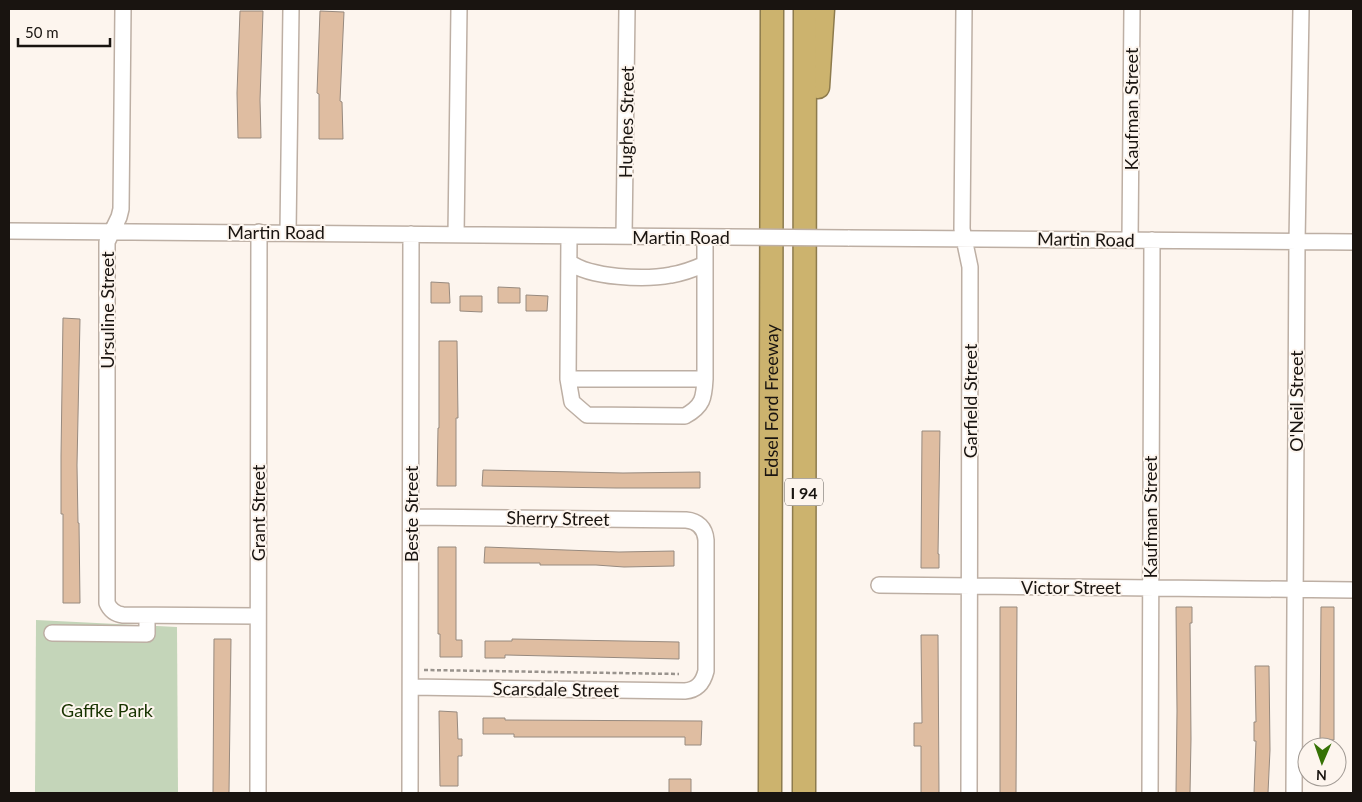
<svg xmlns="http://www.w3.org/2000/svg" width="1362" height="802" font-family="Lato,sans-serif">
<rect width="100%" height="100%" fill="#fdf5ee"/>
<path fill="#c4d5b9" d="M36,620L177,627L178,793H35Z"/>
<path fill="#dfbda1" stroke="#978a7f" d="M240,11H263L260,100L261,138H238L237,93Z
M320,11L344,12L340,101L342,102L343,139H319V94L317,93Z
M431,282L449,283L450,303H431Z
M498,287L520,288V303H498Z
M526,295L548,296L547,311H526Z
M460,296H482V312L460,311Z
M63,318L80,319L77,465L78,523H79L80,603H63V514H61V456Z
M439,341H457L458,418H456V486H437L438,428H439Z
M922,431H940L938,554H939V568H921Z
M483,470L623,473L700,472V488H616L482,486Z
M438,547H456V640H462V657H440V634H438Z
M485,547L619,552L674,551V566L624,567L596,565H540V563H484Z
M1000,607H1017L1016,793H1000Z
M1176,607H1192V623H1190L1191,739L1190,793H1176L1177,711Z
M1321,607H1334V740H1320Z
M921,635H938L939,793H921V746H914V723H922Z
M214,639H231L229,793H213Z
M512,639L679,642V659L505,655V658H485V641H512Z
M1255,666H1269L1270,750L1268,793H1254L1256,741H1254V722H1256Z
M439,711L457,712L458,739H462V756H458V786H440Z
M483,718H505V720L702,721L701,745H685V737H514V734H483Z
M669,779H691V793H669Z"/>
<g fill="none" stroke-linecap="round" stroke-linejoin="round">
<defs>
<path id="minor" d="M123,9L121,209L119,217L107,242V603C110,610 115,614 123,615L258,616
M964,9L962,229L970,267L969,793
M9,231L727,237
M288,232L291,9
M456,235L459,9
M569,236L568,379H705V237
M624,236L627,9
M848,238L1353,242
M1130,240L1132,9
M569,262C590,278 645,280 671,275C683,273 694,269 705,264
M568,379L572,402L587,415L685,416C703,406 704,398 705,379
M879,585L1353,590
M52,633L147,634V616
M411,687L685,691C697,690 703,683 706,671V540C705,528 698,521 686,520L411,517
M258,793L259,232
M410,793L411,234
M1150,793L1152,240
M1294,793L1297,242L1301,9"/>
<g id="highway">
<path d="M818,87L823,9"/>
<path id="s1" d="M770,793L772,9"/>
<path d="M804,793L805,9"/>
</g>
</defs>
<use href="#minor" stroke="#bdafa4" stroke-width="18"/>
<use href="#highway" stroke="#8d7b4d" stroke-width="25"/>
<path stroke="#99938d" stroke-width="2.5" stroke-dasharray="4 2.5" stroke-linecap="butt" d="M424,670L679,674"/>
<use href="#minor" stroke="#fff" stroke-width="15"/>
<use href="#highway" stroke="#ccb36e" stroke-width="22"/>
<defs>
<path id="minor-bridge" d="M727,237L848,238"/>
</defs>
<use href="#minor-bridge" stroke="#bdafa4" stroke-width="18" stroke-linecap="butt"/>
<use href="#minor-bridge" stroke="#fff" stroke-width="15"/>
</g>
<g text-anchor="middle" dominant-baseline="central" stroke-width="4" stroke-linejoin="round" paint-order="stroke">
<rect fill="#fdf5ee" stroke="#5d5853" stroke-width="1" x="785" y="478.5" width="38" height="27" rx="4"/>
<g font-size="16" font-weight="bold" fill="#191410">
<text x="804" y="492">I 94</text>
</g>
<g font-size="18" fill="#191410" stroke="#fdf5ee">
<text transform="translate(1131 109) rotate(-90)">Kaufman Street</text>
<text transform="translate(626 122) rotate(-89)">Hughes Street</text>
<text x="276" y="232">Martin Road</text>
<text x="681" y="237">Martin Road</text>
<text transform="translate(1086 239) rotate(1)">Martin Road</text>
<text transform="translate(107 310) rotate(-90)">Ursuline Street</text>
<text stroke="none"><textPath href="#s1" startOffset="392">Edsel Ford Freeway</textPath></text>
<text transform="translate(970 401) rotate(-90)">Garfield Street</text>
<text transform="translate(1296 401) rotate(-90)">O'Neil Street</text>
<text transform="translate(258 513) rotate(-90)">Grant Street</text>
<text transform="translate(411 514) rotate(-90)">Beste Street</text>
<text transform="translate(1150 517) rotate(-90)">Kaufman Street</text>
<text transform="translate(558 518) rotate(1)">Sherry Street</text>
<text x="1071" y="587">Victor Street</text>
<text transform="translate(556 689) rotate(1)">Scarsdale Street</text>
</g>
<g font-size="18" fill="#183300" stroke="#fdf5ee">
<text x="107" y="710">Gaffke Park</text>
</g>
</g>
<rect width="1362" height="802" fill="none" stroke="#191410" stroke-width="20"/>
<g transform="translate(1322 762) rotate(182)"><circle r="24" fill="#fdf5ee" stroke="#a29b95"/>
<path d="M0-4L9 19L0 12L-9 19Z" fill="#367205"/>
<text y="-8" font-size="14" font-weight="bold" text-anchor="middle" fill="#191410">N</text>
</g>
<path d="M18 38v8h92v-8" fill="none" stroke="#191410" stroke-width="2.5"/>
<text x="25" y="38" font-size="15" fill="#191410" stroke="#fdf5ee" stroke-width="4" paint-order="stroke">50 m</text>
</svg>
